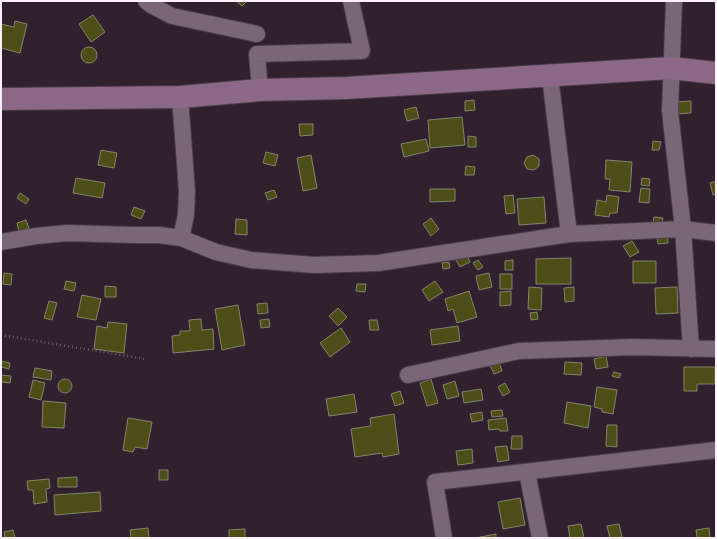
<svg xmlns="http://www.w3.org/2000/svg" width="717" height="539" font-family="'Titillium Web',sans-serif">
<rect width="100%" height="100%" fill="#31202e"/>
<path fill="#4d4d18" stroke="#83846c" d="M236,1H247L242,6Z
M93,15L105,32L91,42L79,24Z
M15,21L27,24L20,53L1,48V24L14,27Z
M81 55a8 8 0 1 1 16 0a8 8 0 1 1-16 0Z
M474,100L475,110L465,111V101Z
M691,101V113L675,114V102Z
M416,107L419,118L407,121L404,110Z
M462,117L465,145L430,148L428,120Z
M299,124H313V135L300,136Z
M468,136L476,137V147H468Z
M426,139L429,151L404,157L401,144Z
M653,141L661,142L659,150H652Z
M101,150L117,153L114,168L98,165Z
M266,152L278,155L275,166L263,163Z
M311,155L317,188L303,191L297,158Z
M533,155L539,159V166L534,170L527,169L524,163L527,157Z
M606,160L632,162L630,192L609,190L610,179H605Z
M466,166L475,167L474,175H465Z
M76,178L105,183L102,198L73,193Z
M642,178L650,179L649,186L641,185Z
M716,181V194L713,195L710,183Z
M641,188L650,189L649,203L639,202Z
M430,189H455V201L430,202Z
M274,190L277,197L268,200L265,193Z
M20,193L29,199L26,204L17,198Z
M513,195L515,213L506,214L504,196Z
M607,195L619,197L617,213H610L609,217L595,215L597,200L606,202Z
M544,197L546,223L519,225L517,199Z
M134,207L145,211L141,219L131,215Z
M654,217L663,218L662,224L653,223Z
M431,218L439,229L431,236L423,224Z
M236,219L247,220V235L235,234Z
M26,220L29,228L19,232L17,223Z
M667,234L668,243L658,244L657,235Z
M632,241L639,252L630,257L623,246Z
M467,255L470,262L460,267L456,260Z
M571,258V284H536V259Z
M478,260L483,267L478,270L473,263Z
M513,260V270H505V261Z
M633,261H656V283H633Z
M449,262L450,268L443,269L442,263Z
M4,273L12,274L11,285L3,284Z
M489,273L492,287L479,290L476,276Z
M500,274H512V289H500Z
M66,281L76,283L74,291L64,289Z
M435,281L443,292L429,301L422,290Z
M357,284H366L365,292L356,291Z
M105,286L116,287V297H105Z
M529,287L542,288L541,310L528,309Z
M574,287V301L565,302L564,288Z
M677,287L678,313L656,314L655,288Z
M469,291L477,317L457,323L453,309L448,311L445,299Z
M511,291V305L500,306V292Z
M82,295L101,299L96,320L77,317Z
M49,301L57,303L52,320L44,318Z
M267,303L268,313L258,314L257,304Z
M238,305L245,345L222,350L215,309Z
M338,308L347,317L338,326L329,316Z
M537,312L538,319L531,320L530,313Z
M201,319L202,330L213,329L214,349L173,353L172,336L180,335V331H190L189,320Z
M269,319L270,327L261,328L260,320Z
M369,320H377L379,330H370Z
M108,322L127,324L124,353L94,349L97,326L107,328Z
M458,326L460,341L432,345L430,330Z
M341,328L350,342L330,357L320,343Z
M606,356L608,367L596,369L594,359Z
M1,361L10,363L9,369L1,367Z
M499,362L502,371L494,374L490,365Z
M565,362L582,363L581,375L564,374Z
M684,367H715V384H697V391H684Z
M35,368L52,371L51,380L33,377Z
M614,372L621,374L619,378L612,376Z
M1,375L11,376L10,383L1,382Z
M58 386a7 7 0 1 1 14 0a7 7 0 1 1-14 0Z
M431,379L438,403L427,406L420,383Z
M33,380L45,383L41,400L29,397Z
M455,381L459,396L447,399L443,385Z
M505,383L510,392L503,396L498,387Z
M597,387L617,390L613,414L602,412V409L594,407Z
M481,389L483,400L464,403L462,392Z
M400,391L404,403L395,406L391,394Z
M354,394L357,412L329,416L326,399Z
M43,401L66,403L64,428L42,427Z
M567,402L591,406L588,428L564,423Z
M502,410L503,416L492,417L491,411Z
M482,412L483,420L472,422L470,414Z
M394,414L399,454L383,457L382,453L355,457L351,429L371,426L370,418Z
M128,418L152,422L147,449L135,447L133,452L123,450Z
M506,418L508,431H500L499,429L489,430L488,420Z
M607,425H617V447L606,446Z
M512,436H522V449H511Z
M507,446L509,460L498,462L495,447Z
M472,449L473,463L458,465L456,451Z
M159,470H168V480H159Z
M77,477V487H58V478Z
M49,479L50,488L46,489L47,502L34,504L33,490H28L27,481Z
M100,492L101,511L55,515L54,495Z
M520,498L525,525L503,529L498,502Z
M581,524L584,538H570L568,526Z
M619,524L622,537L610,538L607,526Z
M148,528L149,538H131L130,530Z
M709,528L710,538H697L696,530Z
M245,529V538H229V530Z
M13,530L15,538H5L4,532Z
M496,534V538H475Z"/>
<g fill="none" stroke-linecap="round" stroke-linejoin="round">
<defs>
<path id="street" d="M146,1L151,5L172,16L257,34
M674,1L670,111L683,229L691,349
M550,76L569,234
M260,90L257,54L362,51L351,1
M180,97L187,191L186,215L181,238L216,252L251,260L314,265L378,263L569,234L683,229L716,233
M1,242L36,236L67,233L133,235H159L181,238
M408,375L519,351L633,347L716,349
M527,472L540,538
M444,538L435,482L716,450"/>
<path id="secondary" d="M1,99L180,97L260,90L346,88L671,68L716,73"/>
</defs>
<use href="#street" stroke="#4a3c48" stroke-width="18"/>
<use href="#secondary" stroke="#4a3c48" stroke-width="24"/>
<path stroke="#70616e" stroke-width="2.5" stroke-dasharray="1 3" stroke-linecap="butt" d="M1,335L145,359"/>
<use href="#street" stroke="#796676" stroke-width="16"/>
<use href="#secondary" stroke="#8a6886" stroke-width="22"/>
</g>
<rect width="717" height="539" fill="none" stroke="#fcf0fa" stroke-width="4"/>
</svg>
